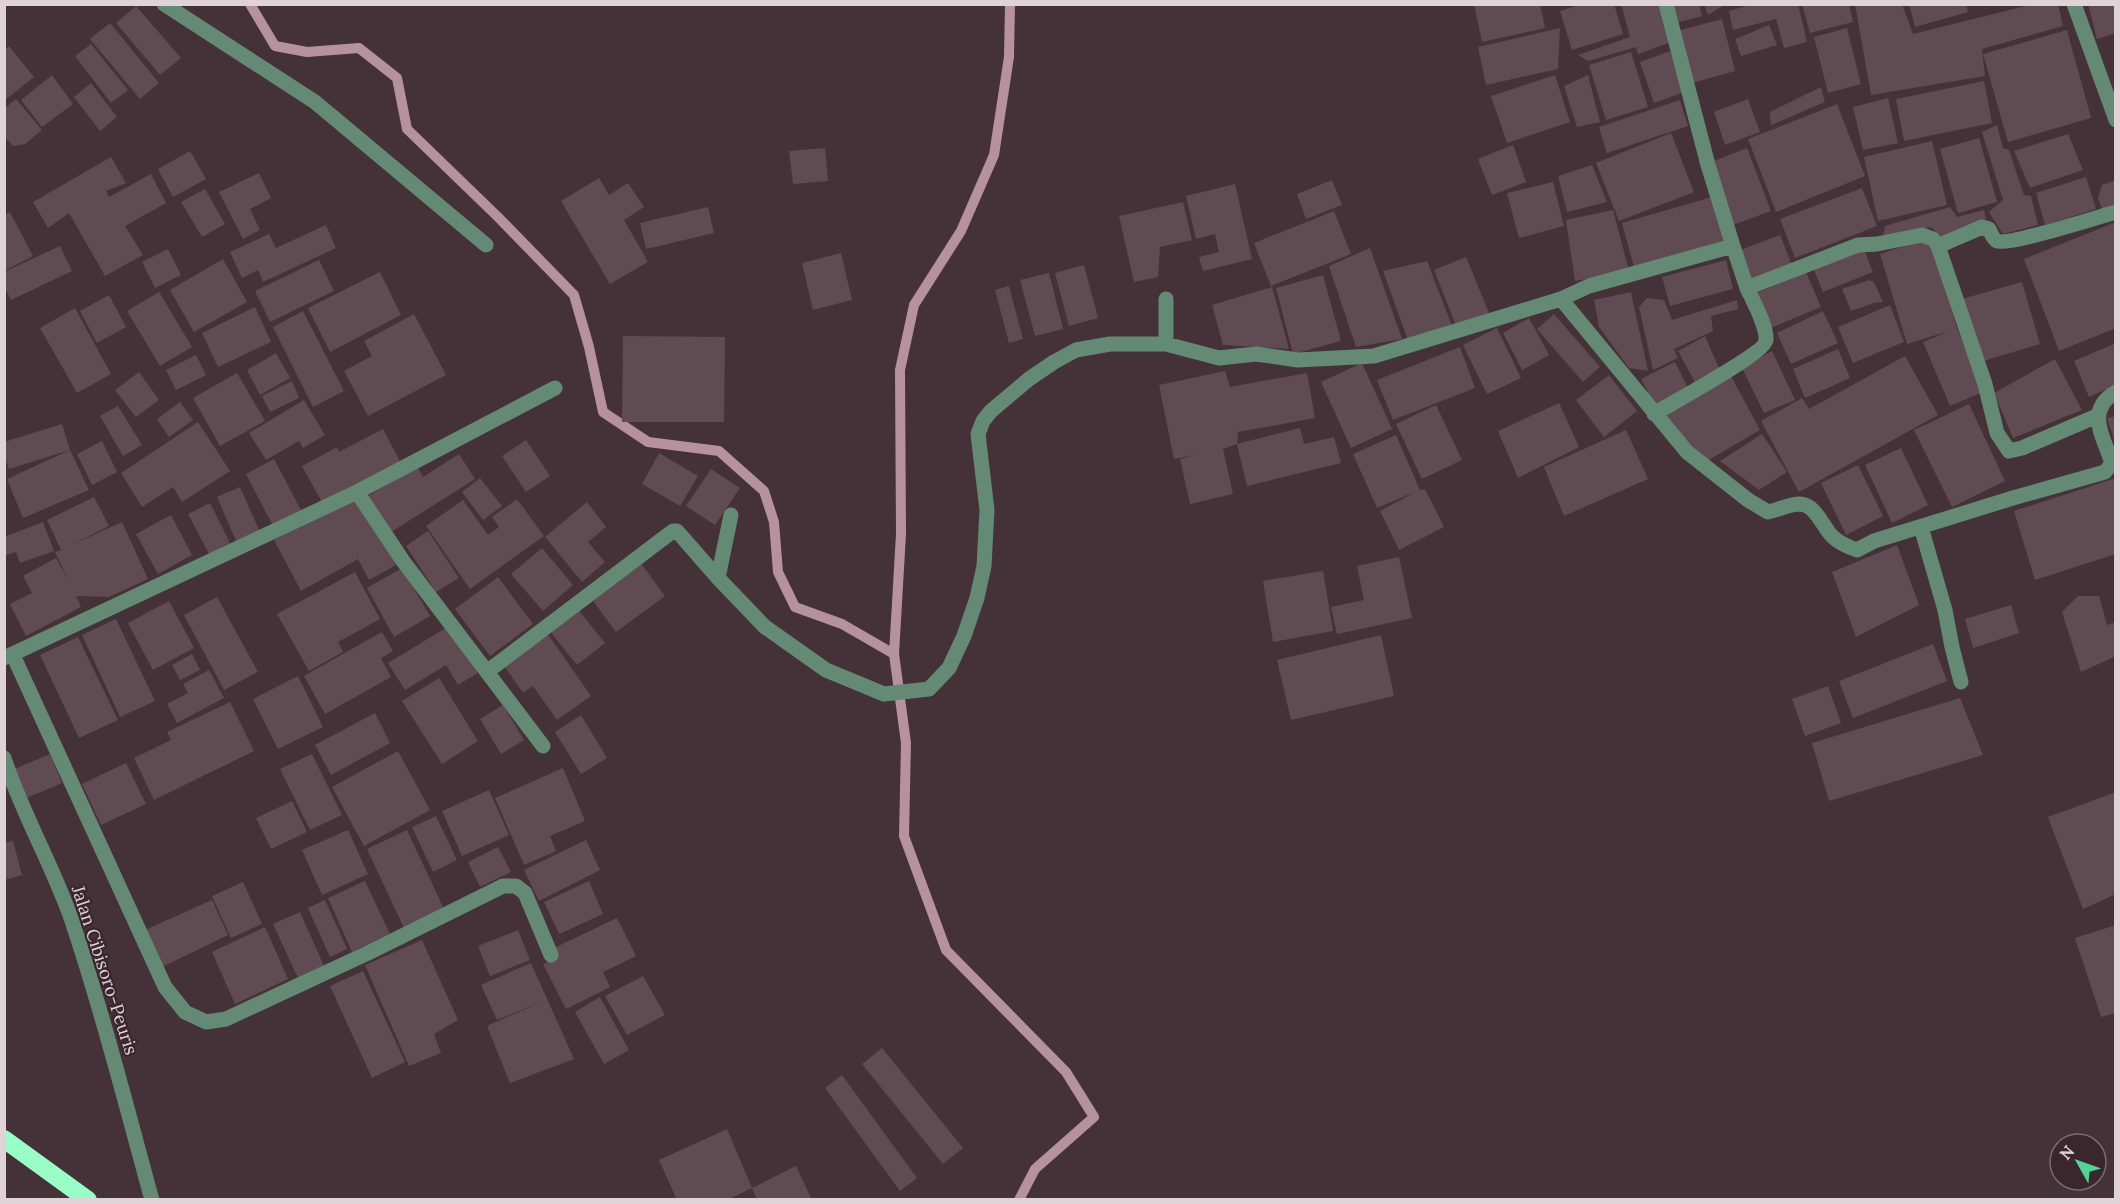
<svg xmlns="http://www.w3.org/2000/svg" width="2120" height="1204" font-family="Lora,serif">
<rect width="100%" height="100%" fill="#453138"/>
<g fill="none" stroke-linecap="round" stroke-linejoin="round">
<path stroke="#b5929e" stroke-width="10" d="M250,4L275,46L307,52L359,48L397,78L407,129L498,217L574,295L589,347L603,412L648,442L719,451L764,491L774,522L778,572L795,607L842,624L894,654L906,743L904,836L946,950L1066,1072L1094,1117L1035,1169L1019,1200
M894,654L901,534L900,370L914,305L961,231L994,155L1009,57L1010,4"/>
</g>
<path fill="#604b53" d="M1474,4H1540L1545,28L1482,42Z
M1582,4H1614L1623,34L1572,50L1560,11Z
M1621,4H1659L1671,42L1638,54L1636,47L1588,61L1578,55L1630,37Z
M1670,4H1699L1702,16L1675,23Z
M1704,4H1726L1708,15Z
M1753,4H1798L1807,42L1784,48L1776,19L1733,30L1729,11Z
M1802,4H1849L1853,22L1810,33Z
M1855,4H1902L1913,34L2034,4H2058L2063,26L1982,49L1985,76L1871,95Z
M1909,4H1966L1968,12L1915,27Z
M2088,4H2116V33L2097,39Z
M136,6L181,58L160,75L116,23Z
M1722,19L1735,71L1692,83L1677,31Z
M110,23L159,83L140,99L90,39Z
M1769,25L1777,45L1741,56L1735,39Z
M1560,28L1558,69L1486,85L1478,47Z
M1847,28L1861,84L1828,93L1814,37Z
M2067,30L2091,118L2008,142L1983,54Z
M91,44L128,90L111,103L75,56Z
M9,46L34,77L4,101V50Z
M1670,51L1684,92L1654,103L1640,62Z
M1631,52L1648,107L1606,120L1589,65Z
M52,75L73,104L42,127L21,100Z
M1555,75L1570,122L1507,143L1491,96Z
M1588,75L1600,122L1577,127L1564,86Z
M1984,81L1992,123L1904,141L1896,99Z
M91,83L117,117L100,131L74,97Z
M1821,87L1825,102L1771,125L1770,112Z
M1888,98L1898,143L1863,150L1853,107Z
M16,99L42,130L25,144L13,146L4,136V109Z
M1748,99L1760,132L1725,145L1714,112Z
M1680,100L1688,126L1607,153L1599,127Z
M1837,104L1865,176L1776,212L1748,139Z
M1997,125L2003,148L2009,150L2024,195L2031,196L2038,225L2003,234L1989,212L2003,200L1982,132Z
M1671,133L1694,192L1619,221L1596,163Z
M2068,134L2083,170L2030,188L2014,151Z
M1979,138L1997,202L1958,213L1940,149Z
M1932,141L1947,205L1878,221L1864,157Z
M1513,145L1526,182L1492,195L1478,159Z
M825,148L828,181L793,184L789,151Z
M1747,148L1771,211L1733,225L1709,163Z
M190,151L206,179L173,197L158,169Z
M111,157L126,183L106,191L109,197L151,174L166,203L125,226L143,255L105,276L69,213L48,228L33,202Z
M1592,165L1607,202L1567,212L1558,176Z
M259,173L271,198L250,209L260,230L243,239L219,192Z
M2086,177L2096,209L2045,225L2036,193Z
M599,178L609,195L628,183L644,207L624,220L648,262L610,284L561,201Z
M1332,180L1342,205L1306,219L1297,194Z
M2116,180V207L2103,210L2098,199L2102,185Z
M1553,182L1564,226L1519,238L1507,193Z
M1235,184L1252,259L1203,271L1199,257L1219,252L1215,234L1196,239L1186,196Z
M1862,188L1877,226L1795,258L1780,219Z
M205,189L225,224L202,237L181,202Z
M1712,197L1724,241L1634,267L1622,223Z
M1183,202L1192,240L1160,247L1158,277L1134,282L1119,216Z
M708,207L714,233L646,249L640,223Z
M1950,207L1957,217L1984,210L1986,219L1943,239L1931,227L1882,241L1885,226Z
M1613,210L1629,271L1575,281L1566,220Z
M1334,211L1351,254L1271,286L1254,243Z
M10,212L33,256L4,271V215Z
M2116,222V328L2059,351L2024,259Z
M326,225L336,248L263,282L258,270L242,278L230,252L269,234L276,248Z
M1780,235L1793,268L1751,283L1738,251Z
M1930,238L1957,328L1983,392L1950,406L1923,342L1949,331L1907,344L1880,254Z
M1862,245L1873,272L1823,292L1812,265Z
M60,246L72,271L11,300L4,286V272Z
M1370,248L1402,339L1356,347L1329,266Z
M168,249L181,275L155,288L142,262Z
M841,253L852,300L813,310L802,263Z
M1466,257L1489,313L1456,326L1434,270Z
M223,259L247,302L194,332L170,290Z
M319,260L334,291L270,322L255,291Z
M1726,260L1733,289L1670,306L1662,277Z
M1427,261L1452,326L1409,343L1383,271Z
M1084,265L1098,318L1069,326L1055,273Z
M380,272L401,315L330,352L308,308Z
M1806,272L1821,307L1771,328L1757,293Z
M1049,273L1063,329L1035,336L1020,280Z
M1323,275L1341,341L1293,354L1276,288Z
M1869,280L1874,282L1883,302L1874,303L1851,311L1842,289Z
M2022,282L2040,344L1980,362L1962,299Z
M1009,286L1023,339L1009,343L995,290Z
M1272,287L1289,349L1223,345L1212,305Z
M159,292L192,347L160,366L127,311Z
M1631,292L1648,371L1629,368L1599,327L1594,300Z
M109,295L126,327L97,343L80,311Z
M1647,298L1664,300L1672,320L1737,300L1738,309L1711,316L1713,331L1674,349L1678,358L1653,370L1639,307Z
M1890,305L1904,342L1853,363L1838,327Z
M255,307L271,342L218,367L202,333Z
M75,308L111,374L77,393L40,328Z
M303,311L344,391L313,407L273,327Z
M1823,311L1838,343L1791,364L1777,333Z
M414,314L446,375L368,416L344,371L372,356L364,341Z
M1554,314L1600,367L1583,382L1537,329Z
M1529,318L1549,355L1522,370L1503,333Z
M1497,328L1521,378L1487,394L1463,345Z
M623,336L725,337L724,422H622Z
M1705,336L1719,368L1696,384L1678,351Z
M2116,343V385L2089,397L2074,361Z
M1460,347L1475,388L1393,420L1377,380Z
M1838,349L1850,378L1805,398L1793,369Z
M1772,351L1795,400L1764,413L1742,368Z
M276,353L290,378L260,395L247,370Z
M196,355L206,375L176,390L166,370Z
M1905,356L1938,415L1799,492L1761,421L1802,398L1809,409Z
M2055,359L2082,410L2013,438L1994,393Z
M1675,362L1689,390L1656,408L1641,379Z
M1362,363L1392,429L1351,448L1321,382Z
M1225,371L1230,387L1307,373L1315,418L1238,432L1237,444L1223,449L1233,494L1190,504L1180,459L1195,455L1174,459L1159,385Z
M139,372L159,400L136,417L115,390Z
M237,373L265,421L220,446L193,398Z
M1609,375L1637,411L1604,437L1576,400Z
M1731,376L1760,430L1707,461L1662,416Z
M292,381L299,398L270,412L262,396Z
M304,400L325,435L303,448L299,441L266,460L249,433Z
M180,402L193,420L169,437L157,419Z
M1559,403L1579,447L1518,478L1498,431Z
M1969,404L2005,481L1952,507L1914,430Z
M1436,405L1462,460L1422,479L1396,424Z
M118,406L142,445L123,456L100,416Z
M2116,416V442L2115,443L2107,418Z
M198,422L230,471L182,502L173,487L142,507L121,473Z
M62,424L70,450L89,490L23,518L7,479L70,450L9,469L4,455V442Z
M1300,428L1304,444L1334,437L1341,463L1247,486L1237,444Z
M383,429L401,463L323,504L302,466L337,447L339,452Z
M1626,430L1648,479L1564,516L1544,467Z
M1762,434L1787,472L1759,490L1720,461Z
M1396,435L1420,490L1425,489L1444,527L1399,550L1380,511L1417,491L1377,508L1353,454Z
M526,440L550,476L526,492L502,456Z
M102,441L117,472L92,485L77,454Z
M1901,448L1928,505L1892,523L1865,465Z
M659,453L698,476L680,506L642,484Z
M459,454L475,479L388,534L365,498L417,466L423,477Z
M274,459L301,510L272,524L246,474Z
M1858,465L1883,516L1846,535L1821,483Z
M711,469L740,488L715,525L686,506Z
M480,478L502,506L483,520L462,492Z
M2116,478V554L2035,580L2014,511Z
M240,487L259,530L236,541L217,497Z
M357,494L396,565L369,580L358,559L301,591L274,540Z
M94,497L109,526L71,545L122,522L148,579L109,597L76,596L81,607L26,636L10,604L32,593L23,576L56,558L69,581L55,552L61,550L47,520Z
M517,499L544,536L470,589L426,526L463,500L488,535L499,527L492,517Z
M587,502L606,527L588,542L605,562L582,582L545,537Z
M210,503L230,543L209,554L188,514Z
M171,515L192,555L158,574L136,534Z
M43,522L54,551L20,563L16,552L4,556V537Z
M428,531L459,578L436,592L406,546Z
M1897,545L1919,605L1856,637L1832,572Z
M542,548L573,585L543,611L511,574Z
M1399,557L1412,618L1337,634L1331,607L1364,600L1357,566Z
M640,562L665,596L616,632L591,598Z
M402,568L430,616L394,637L367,588Z
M1323,571L1333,631L1273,642L1263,581Z
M355,572L380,619L338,642L343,652L309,671L277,614Z
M498,577L533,624L490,656L455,609Z
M2078,596H2099L2107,625L2116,622V656L2081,672L2062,612Z
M217,597L258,672L224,690L184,615Z
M169,601L194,648L153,670L128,623Z
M2011,605L2019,633L1973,648L1965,619Z
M576,607L605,643L577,665L548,629Z
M116,619L155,701L120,717L82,635Z
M449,626L478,673L458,685L446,665L405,690L388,663Z
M382,632L393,651L381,658L391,677L325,714L304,676Z
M547,633L591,696L557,720L533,686L523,693L503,664Z
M1381,635L1394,696L1291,720L1277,660Z
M78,637L118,720L79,738L40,655Z
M1933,644L1947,681L1853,718L1839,681Z
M192,654L200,670L180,680L172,665Z
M209,670L224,698L177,723L167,704L188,693L183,684Z
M298,676L323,727L278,749L253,699Z
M439,678L478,741L442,764L402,701Z
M1828,686L1841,723L1805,736L1792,699Z
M1960,698L1983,755L1829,801L1812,743Z
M230,702L254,751L154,800L134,758L171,740L167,732Z
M503,705L524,740L501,754L480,719Z
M375,713L390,743L331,775L315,745Z
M581,715L607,758L581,774L555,732Z
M398,751L430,810L364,846L332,787Z
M50,754L62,783L24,799L12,770Z
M312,754L342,815L310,830L280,769Z
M126,763L146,804L101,825L82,784Z
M563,768L585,821L550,836L556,851L524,865L495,798Z
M489,790L509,835L462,856L442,811Z
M2116,792V894L2083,909L2048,817Z
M292,801L307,832L271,849L256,818Z
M436,816L457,860L433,872L412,827Z
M348,830L368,874L322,895L302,850Z
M407,830L444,909L404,928L367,849Z
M586,840L600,870L539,901L524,870Z
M13,841L22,875L4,880V843Z
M498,847L511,872L480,887L468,862Z
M365,881L390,934L352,952L328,898Z
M589,881L603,914L559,934L544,902Z
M243,882L262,924L231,938L212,896Z
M212,900L228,935L162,967L145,930Z
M325,900L347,949L330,957L308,908Z
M300,912L324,966L298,978L273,924Z
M617,918L636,956L603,972L610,987L566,1009L543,964L558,956L554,948Z
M2116,925V1013L2101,1017L2075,938Z
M265,927L288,979L235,1004L212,952Z
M518,930L530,960L490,976L478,946Z
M422,940L458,1020L434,1034L441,1053L409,1066L365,965Z
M531,963L574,1059L510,1083L487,1026L543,1001L497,1020L481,985Z
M363,971L405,1062L372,1078L330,986Z
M643,976L665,1015L627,1035L605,996Z
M600,997L629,1050L604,1064L575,1012Z
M882,1048L963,1148L943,1164L862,1064Z
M842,1075L917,1178L900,1191L825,1088Z
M727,1129L752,1188L727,1200H677L659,1160Z
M796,1166L811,1198L757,1200L752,1188Z"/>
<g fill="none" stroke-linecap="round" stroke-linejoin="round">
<path stroke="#648a75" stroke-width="15" d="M164,4L315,102L486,245
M1666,4L1708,165L1733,246
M2074,4L2116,120
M1938,246L1982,227L1989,229C1991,233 1993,239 1997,241C2008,246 2098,217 2116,212
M1561,299L1687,452L1748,500L1768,512C1778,510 1789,504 1800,504C1816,505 1822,526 1832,536C1839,543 1848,547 1857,550L1874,541L2013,498L2105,472L2112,463C2103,436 2085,410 2116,392
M1166,344V299
M1654,414C1670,404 1765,353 1766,340C1767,326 1753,301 1747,288
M357,492L403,561L543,746
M1921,527L1945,610L1952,647L1961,682
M718,578L731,515
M13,655L165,987L185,1012L206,1022L226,1019L368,953L503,886H516L525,893L551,955
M4,658L357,492L555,388
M488,671L673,531H677L718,578L765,627L826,670L884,694L929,689L949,668L964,636L977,598L984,566L987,510L978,434L983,421L991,411L1029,379L1054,362L1076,350L1110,344H1166L1219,358L1256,354L1298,360L1374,356L1561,299L1589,286L1733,246L1747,288L1858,245L1877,244L1922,235L1933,239L1938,246L1985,384L1997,433L2009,451L2022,448L2097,416
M4,758C22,813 52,864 71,918C102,1011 126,1105 152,1200"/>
<path stroke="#9afdc8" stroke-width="18" d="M4,1139L88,1200"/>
</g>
<g text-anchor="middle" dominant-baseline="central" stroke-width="4.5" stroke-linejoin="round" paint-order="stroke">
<g font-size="18" fill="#e0d3d7" stroke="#3a272e">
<text transform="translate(105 970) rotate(72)">Jalan Cibisoro-Peuris</text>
</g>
</g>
<rect width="2120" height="1204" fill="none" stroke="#e0d3d7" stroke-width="12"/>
<g transform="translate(2078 1162) rotate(310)"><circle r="28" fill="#3a272e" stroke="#7c6c72" stroke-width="1.5"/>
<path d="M0-4.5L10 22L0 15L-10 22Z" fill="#54d396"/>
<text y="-9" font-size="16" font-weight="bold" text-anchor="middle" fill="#e0d3d7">N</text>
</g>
</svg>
